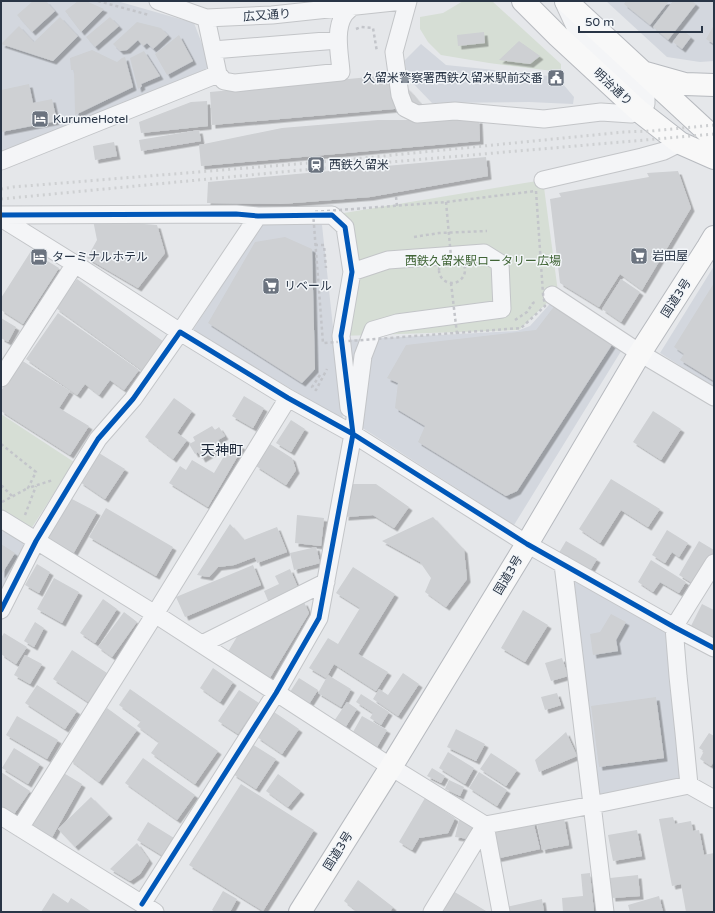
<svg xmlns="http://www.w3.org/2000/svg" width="715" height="913" font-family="'Varela Round','Noto Sans JP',sans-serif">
<defs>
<filter id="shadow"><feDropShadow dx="3.5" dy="3.5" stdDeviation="0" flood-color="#0004"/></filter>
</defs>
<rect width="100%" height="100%" fill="#e5e7ea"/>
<path fill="#d3d7de" d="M1,1H117L194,23L211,67L1,152Z
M606,1H714V61L700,62L667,57Z
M421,44L446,65L485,69L557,77L574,97L573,104L529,102L432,103L406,76L405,60Z
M264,221L322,225L343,420L193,330Z
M714,266V387L660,353Z
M557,296L623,348L514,525L361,427L347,340L517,331L530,326Z
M1,524L30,542L1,591Z
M570,579L666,630L685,782L597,798Z"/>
<path fill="#d6ded5" d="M463,1H492L561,64V69L553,71L489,63L441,55L428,42L420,29V17L443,13Z
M543,180L558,292L519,330L341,336L352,272L332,215Z
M1,414L74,462L31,529L1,509Z"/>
<path fill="#ced0d3" filter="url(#shadow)" d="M33,1H46L55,11L32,32L17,15Z
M78,1H86L104,9L81,32L65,11Z
M626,1H669L650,25L624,4Z
M673,1H692L696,4L668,40L653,27Z
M60,17L78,36L53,61L1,44L19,26L34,42Z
M110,17L119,26L95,47L86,37Z
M137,22L161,28L168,35L153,49L147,43L143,46L138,40L127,50L120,51L113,44Z
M714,25V44L706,39Z
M682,30L691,37L682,49L673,42Z
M484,32L485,43L458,46L457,35Z
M179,35L193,61L167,75L155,54Z
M519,41L540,56L530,64L499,60Z
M92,50L117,62L122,58L125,57L133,87L75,115L74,70H71L70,58Z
M144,51L160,76L141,84L142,86L138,89L130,58Z
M391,75L408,89L421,104L405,108L212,125L210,92Z
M29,84L33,103L52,99L57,121L1,132V90Z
M207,101L208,126L141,133L139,122L191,102Z
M378,120H479L480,141L201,166L199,145L282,128Z
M199,130L201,141L141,151L139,140Z
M114,142L117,156L95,160L93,146Z
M486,157L488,176L370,197L281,204L207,203L208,182Z
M678,171L691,208L642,290L620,274L599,307L560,283L550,199L561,197L559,193L649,177L647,173Z
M93,220L157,225L165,253L138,288L87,258L97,240Z
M285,237L312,249L315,369L302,383L208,323L255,242Z
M31,251L59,268L23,324L1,310V298Z
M77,279L164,342L143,371L56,308Z
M621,279L640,292L621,322L602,309Z
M714,283V381L680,360L684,354L674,347Z
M559,300L615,340L517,491L506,496L418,442L425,426L395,408L398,383L387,378L406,345L536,330Z
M58,313L139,370L124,390L110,380L99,395L85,384L77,395L26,359Z
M1,318L16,327L8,342L1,338Z
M21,360L70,391L59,408L89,426L70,455L1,411V391Z
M244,396L264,408L253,428L232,416Z
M174,398L192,411L177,433L187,440L173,459L145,437Z
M653,411L681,429L661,460L633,442Z
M291,420L305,429L291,452L276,443Z
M212,426L215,430L219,427L225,436L218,440L222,447L202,459L198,452L195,454L189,444L195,441L193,437Z
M233,441L243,447L208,507L169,483L180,466L186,470L192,460L214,473Z
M270,444L292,458L296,470L286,485L256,466Z
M99,453L125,469L105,499L80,482Z
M611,479L660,509L648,527L621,510L600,543L579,529Z
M350,484H376L409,507L394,528L373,515L345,517Z
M70,498L97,512L73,554L47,540Z
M106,508L173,547L156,576L89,537Z
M297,515L324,518L321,546L295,543Z
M433,517L464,550L467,579L446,607L425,592L431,578L420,562L382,541Z
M230,524L244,540L277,527L287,552L257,563L255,557L234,565L218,567L209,577L197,575Z
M667,530L688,543L679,557L672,552L665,563L652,555Z
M566,541L597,559L588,574L557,556Z
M699,541L714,550V557L697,586L679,575Z
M1,544L15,553L1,575Z
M316,547L320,563L294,570L290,553Z
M651,560L686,582L679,593L660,582L653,592L638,582Z
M37,564L50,572L39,593L25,585Z
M253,565L261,585L185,617L176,597Z
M353,567L395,594L358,654L388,672L376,691L334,664L326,678L309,668L328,638L338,644L360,608L336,593Z
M290,569L299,590L269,603L264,591L279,584L275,576Z
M54,578L79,592L62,623L37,609Z
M103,599L117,609L95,643L80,633Z
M304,602L309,613L268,681L226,655L241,630Z
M702,604L714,610V642L689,630Z
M523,610L548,625L525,662L501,648Z
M124,612L137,622L112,657L98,647Z
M611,614L626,622L616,640L618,651L593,655L590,634L600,632Z
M35,622L44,628L34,647L24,641Z
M4,633L27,647L16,664L1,654V638Z
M72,650L107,673L88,702L53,679Z
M25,655L42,664L30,684L14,675Z
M562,658L568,676L551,681L545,663Z
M213,668L233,682L220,702L200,688Z
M403,673L419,684L398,716L373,699L379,689L388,695Z
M328,675L351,689L341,707L318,693Z
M299,678L318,690L309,704L290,692Z
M37,685L77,711L65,729L25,703Z
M130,689L218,751L195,784L151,753L159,742L137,726L141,721L119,705Z
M239,690L259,703L238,734L218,721Z
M557,693L561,705L545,710L541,697Z
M361,694L389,712L381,725L370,718L373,713L356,702Z
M656,697L664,758L599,767L591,706Z
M347,702L357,709L343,731L332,724Z
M107,708L137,730L99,782L70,760Z
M274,712L299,729L282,754L257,737Z
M17,716L58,740L47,759L6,735Z
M362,716L387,730L377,747L353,732Z
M456,729L485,744L476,761L447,747Z
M566,732L577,756L539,772L535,760Z
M709,733L714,736V761L711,766L700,759L704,751L699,748Z
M252,744L276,759L256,789L233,774Z
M14,748L40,764L28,784L2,768Z
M448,752L474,768L465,784L439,768Z
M491,753L517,770L506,786L480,769Z
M143,758L195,795L177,820L125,783Z
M432,768L445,776L441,783L427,776Z
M1,772L30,791L14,814L1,806Z
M62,772L82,784L51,839L30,826Z
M479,772L507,790L497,806L469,788Z
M278,774L301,791L288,807L266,791Z
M449,780L464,787L460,796L445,789Z
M241,784L314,830L263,911L189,865Z
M91,797L109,815L75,847L58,829Z
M425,798L455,818L448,833L419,838L412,850L399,842Z
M673,817L675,824L691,821L693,831L699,830L704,855L714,853V912H686L681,884L672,886L659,819Z
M564,818L569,845L542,850L537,824Z
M459,820L467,821L466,824L472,825L469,839L455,837Z
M533,821L540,849L495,859L489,832Z
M148,822L174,838L163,856L137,840Z
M637,830L642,856L613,861L608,835Z
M137,843L149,860L140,874L130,881L110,869Z
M590,873L594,912H563L562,898L583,896L581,874Z
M638,875L640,896L612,898L610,878Z
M358,880L393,907L390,912H358L344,901Z
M223,891L237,899L230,912H215L212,910Z
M453,891L486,911V912H441Z
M53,893L68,903L71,898L92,912H41Z
M659,896L663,912H630L628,905Z
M542,899L544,912H503L502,908Z"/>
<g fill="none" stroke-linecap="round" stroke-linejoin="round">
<defs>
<path id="minor" d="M158,1L206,18L272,15L403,1
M408,1L394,52L400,95L405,108L417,114L455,111L544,119L601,112L631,114L639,111L646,104V98L641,91L576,29L564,3
M213,50L338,40
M218,74L224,81L235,83L341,72C340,56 334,30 344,15C346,12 350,9 353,6
M1,161L218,74L206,18
M543,180L642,157L664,151L680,143
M1,215L236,214L258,216L332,215L345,227L352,272L341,336L349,408
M1,218L75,264L1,378
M75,264L180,332L258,216
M552,295L640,353L714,397
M1,519L155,614L391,767L485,825L577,808L689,785L714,799
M563,564L605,912
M1,610L36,541L77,473L98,439L133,399L180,332L288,398L353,434L527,544L674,627L714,648
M202,644L326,582
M689,785L684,733L678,676L674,627L714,563
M1,816L155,912
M485,825L501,912
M20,828L155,614L288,398
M142,904L276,693L319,618L353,434L363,356L373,330L397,323L502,309L500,263L484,253L388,260L352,272
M432,912L485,825"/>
<path id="highway" d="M523,1L558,36L639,111L680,143L714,158
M566,1L714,138
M646,73L685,84L714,85
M300,912L391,767L477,626L527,544L640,353L708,247L714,237"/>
</defs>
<use href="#minor" stroke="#c3c5c8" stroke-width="19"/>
<use href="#highway" stroke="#b7babf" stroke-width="24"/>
<path stroke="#c3c5ca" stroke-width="2.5" stroke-dasharray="3 3" stroke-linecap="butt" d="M98,1L149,15
M356,29L361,27L373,28L377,52
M396,197L397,206
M414,237L439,233L487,231
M315,245H324L326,268
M439 270a13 13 0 1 1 26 0a13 13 0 1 1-26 0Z
M515,320L527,312L533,303L537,301
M320,375L312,387L316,390L327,369
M1,444L36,472L28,488L53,480
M1,486H2L12,496
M2,502L28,488
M25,515L36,486"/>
<use href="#minor" stroke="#f4f5f7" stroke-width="17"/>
<use href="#highway" stroke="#f8f8f8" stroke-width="22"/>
<path stroke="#ced0d2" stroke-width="3" stroke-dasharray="2 4" stroke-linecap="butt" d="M1,189L13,187L333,161L624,132L651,131L714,125
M1,199L333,167L714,134"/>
<path stroke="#c3c5ca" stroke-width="2.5" stroke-dasharray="3 3" stroke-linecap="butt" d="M536,191L543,294L545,306L521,328L323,343L313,212L446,202Z
M446,202L451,257
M451,283L457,334"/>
<defs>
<path id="cycleway" d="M1,215L236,214L258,216L332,215L345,227L352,272L341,336L353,434L319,618L276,693L142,904
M1,610L36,541L77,473L98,439L133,399L180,332L288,398L353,434L527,544L674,627L714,648"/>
</defs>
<use href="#cycleway" stroke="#f3f6f9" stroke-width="8"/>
<use href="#cycleway" stroke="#0057b8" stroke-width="5"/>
</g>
<defs>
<symbol id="civic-square" viewBox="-11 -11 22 22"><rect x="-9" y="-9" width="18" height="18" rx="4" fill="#6b737f" stroke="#f3f6f9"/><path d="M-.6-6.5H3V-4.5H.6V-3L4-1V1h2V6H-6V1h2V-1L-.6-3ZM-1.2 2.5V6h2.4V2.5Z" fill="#fff"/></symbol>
<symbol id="hotel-square" viewBox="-11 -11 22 22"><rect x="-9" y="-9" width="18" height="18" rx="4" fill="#6b737f" stroke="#f3f6f9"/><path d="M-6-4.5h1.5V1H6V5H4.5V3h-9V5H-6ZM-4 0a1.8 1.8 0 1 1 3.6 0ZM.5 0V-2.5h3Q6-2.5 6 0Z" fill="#fff"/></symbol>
<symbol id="station-square" viewBox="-11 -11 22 22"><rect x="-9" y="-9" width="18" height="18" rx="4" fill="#6b737f" stroke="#f3f6f9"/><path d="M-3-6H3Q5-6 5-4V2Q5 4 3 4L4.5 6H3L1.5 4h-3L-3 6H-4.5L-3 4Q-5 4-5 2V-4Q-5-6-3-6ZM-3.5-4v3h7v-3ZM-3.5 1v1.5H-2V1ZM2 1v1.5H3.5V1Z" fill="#fff"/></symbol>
<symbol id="supermarket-square" viewBox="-11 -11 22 22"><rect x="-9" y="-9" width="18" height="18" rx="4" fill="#6b737f" stroke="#f3f6f9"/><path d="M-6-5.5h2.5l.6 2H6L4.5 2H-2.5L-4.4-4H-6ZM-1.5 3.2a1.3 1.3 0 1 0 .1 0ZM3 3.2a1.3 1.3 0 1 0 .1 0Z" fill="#fff"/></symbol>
</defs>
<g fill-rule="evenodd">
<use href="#civic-square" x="546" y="68" width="20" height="20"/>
<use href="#hotel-square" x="30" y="109" width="20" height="20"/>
<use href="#station-square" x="306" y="155" width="20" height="20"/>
<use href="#supermarket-square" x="629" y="246" width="20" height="20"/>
<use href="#hotel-square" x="29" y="247" width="20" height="20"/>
<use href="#supermarket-square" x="261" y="276" width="20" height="20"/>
</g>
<g text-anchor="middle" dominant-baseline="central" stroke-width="3" stroke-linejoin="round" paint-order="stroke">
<g font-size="12" fill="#293546" stroke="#f3f6f9">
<text transform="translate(267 15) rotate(-4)">広又通り</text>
<text transform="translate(613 87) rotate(43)">明治通り</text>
<text transform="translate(676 298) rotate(-57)">国道3号</text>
<text transform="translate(508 575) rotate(-59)">国道3号</text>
<text transform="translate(338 851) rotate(-58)">国道3号</text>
</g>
<g font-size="12" fill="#293546" stroke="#f3f6f9" text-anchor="start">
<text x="543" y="78" text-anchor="end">久留米警察署西鉄久留米駅前交番</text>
<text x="53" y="119">KurumeHotel</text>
<text x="329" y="165">西鉄久留米</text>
<text x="652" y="256">岩田屋</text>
<text x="52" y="257">ターミナルホテル</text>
<text x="284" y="286">リベール</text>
</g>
<g font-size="12" fill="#406435" stroke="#f3f6f9">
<text x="483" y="261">西鉄久留米駅ロータリー広場</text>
</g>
<g font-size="14" fill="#1b2637" stroke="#f3f6f9">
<text x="222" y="450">天神町</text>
</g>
</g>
<rect width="715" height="913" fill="none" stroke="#293546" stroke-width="4"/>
<path d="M579 26v6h123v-6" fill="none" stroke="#293546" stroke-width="2"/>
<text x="585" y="26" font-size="12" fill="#293546" stroke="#f3f6f9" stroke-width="3" paint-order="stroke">50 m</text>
</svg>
